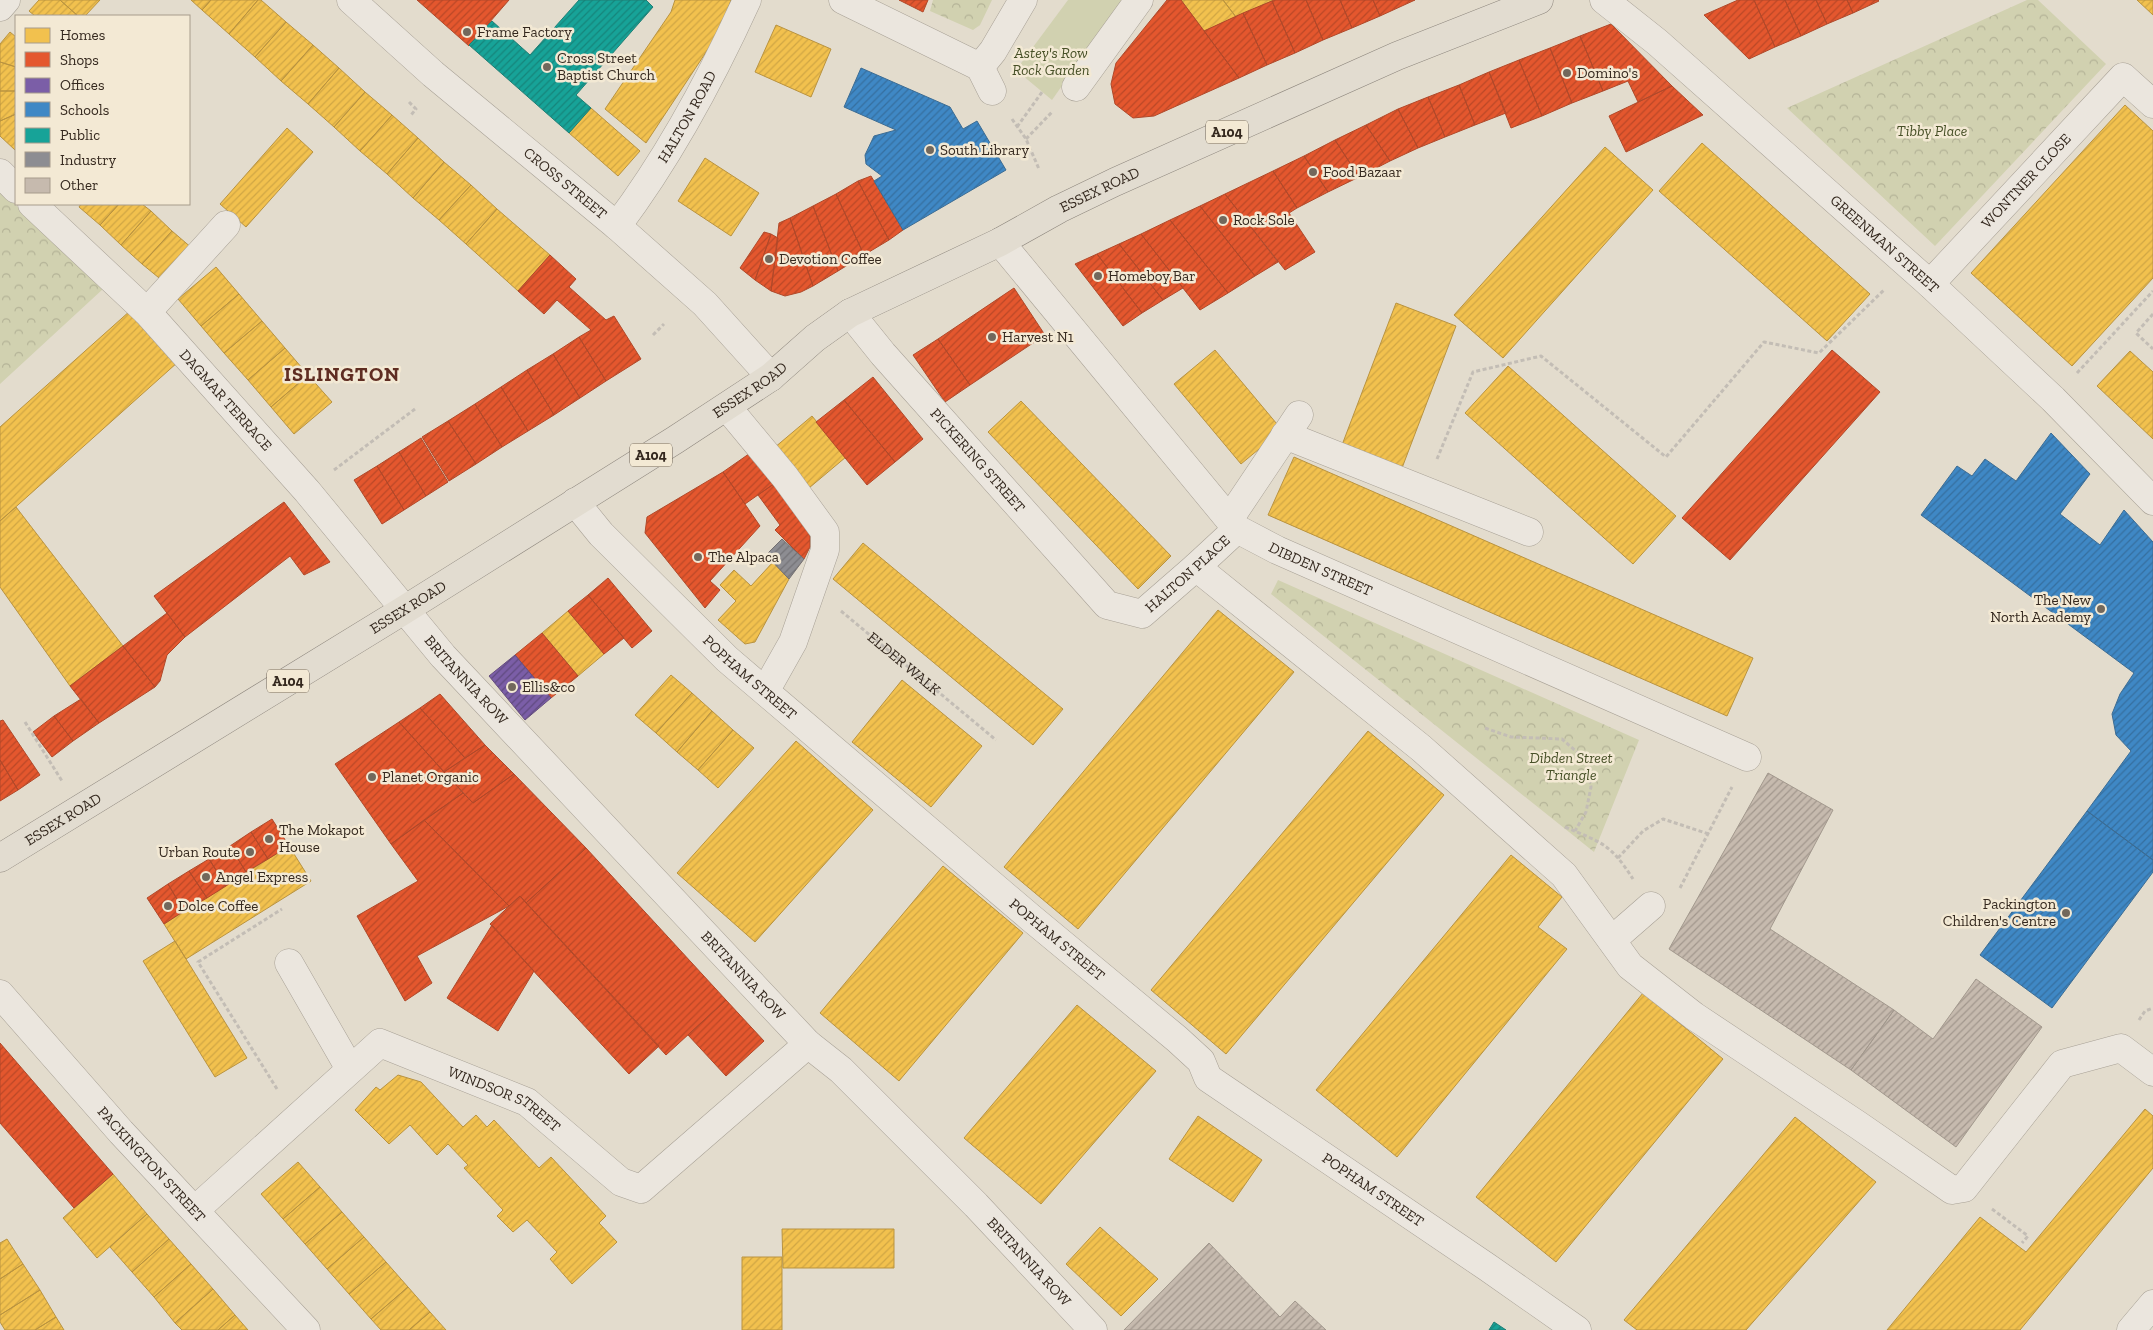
<svg xmlns="http://www.w3.org/2000/svg" width="2153" height="1330" font-family="'Zilla Slab',serif">
<defs>
<pattern id="park-crowns" width="20" height="18" patternUnits="userSpaceOnUse" patternTransform="scale(1.25)"><rect width="20" height="18" fill="#d1d1b0"/><path d="M2 6a3 3 0 1 1 6 0M12 15a3 3 0 1 1 6 0" fill="none" stroke="#b4b397"/></pattern>
<pattern id="homes-hatch" width="6" height="6" patternUnits="userSpaceOnUse" patternTransform="scale(1.25)"><rect width="6" height="6" fill="#f2c14e"/><path d="M-1 1l2-2M0 6l6-6M5 7l2-2" fill="none" stroke="#d0a644"/></pattern>
<pattern id="shops-hatch" width="6" height="6" patternUnits="userSpaceOnUse" patternTransform="scale(1.25)"><rect width="6" height="6" fill="#e4572e"/><path d="M-1 1l2-2M0 6l6-6M5 7l2-2" fill="none" stroke="#ba4827"/></pattern>
<pattern id="offices-hatch" width="6" height="6" patternUnits="userSpaceOnUse" patternTransform="scale(1.25)"><rect width="6" height="6" fill="#7b5ea7"/><path d="M-1 1l2-2M0 6l6-6M5 7l2-2" fill="none" stroke="#604a80"/></pattern>
<pattern id="schools-hatch" width="6" height="6" patternUnits="userSpaceOnUse" patternTransform="scale(1.25)"><rect width="6" height="6" fill="#3f88c5"/><path d="M-1 1l2-2M0 6l6-6M5 7l2-2" fill="none" stroke="#366f9f"/></pattern>
<pattern id="public-hatch" width="6" height="6" patternUnits="userSpaceOnUse" patternTransform="scale(1.25)"><rect width="6" height="6" fill="#17a398"/><path d="M-1 1l2-2M0 6l6-6M5 7l2-2" fill="none" stroke="#16857b"/></pattern>
<pattern id="industry-hatch" width="6" height="6" patternUnits="userSpaceOnUse" patternTransform="scale(1.25)"><rect width="6" height="6" fill="#8d8d92"/><path d="M-1 1l2-2M0 6l6-6M5 7l2-2" fill="none" stroke="#747377"/></pattern>
<pattern id="building-hatch" width="6" height="6" patternUnits="userSpaceOnUse" patternTransform="scale(1.25)"><rect width="6" height="6" fill="#c6baae"/><path d="M-1 1l2-2M0 6l6-6M5 7l2-2" fill="none" stroke="#a2978d"/></pattern>
</defs>
<rect width="100%" height="100%" fill="#e3dccd"/>
<path fill="url(#park-crowns)" d="M933,0H992L980,25L973,30L930,11Z
M2027,0H2038L2106,64L1935,246L1787,108Z
M0,190L103,289L0,384Z
M1278,580L1639,740L1594,852L1271,594Z"/>
<path fill="#d1d1b0" d="M1068,0H1122L1052,100L1016,70Z"/>
<path fill="url(#homes-hatch)" stroke="#b99340" d="M39,0H60L78,16H35L29,11Z
M60,0H100L85,16H78Z
M191,0H211L202,10Z
M211,0H258L229,34L202,10Z
M258,0H261L286,22L255,57L229,34Z
M675,0H731L720,31L646,143L605,109L671,12Z
M1181,0H1223L1236,17L1204,31Z
M1223,0H1274L1236,17Z
M2137,0H2153V15Z
M286,22L313,45L281,81L255,57Z
M776,25L831,49L811,97L755,72Z
M10,32L16,37V67L0,62V44Z
M313,45L339,68L308,104L281,81Z
M0,62L16,67V91H0Z
M339,68L365,92L334,127L308,104Z
M0,91H16V114L0,121Z
M365,92L392,115L360,151L334,127Z
M2125,105L2153,131V278L2072,366L1971,273Z
M591,108L640,151L618,176L569,133Z
M16,114V148L15,150L0,136V121Z
M392,115L418,138L387,174L360,151Z
M287,128L313,152L246,227L220,204Z
M418,138L444,162L413,198L387,174Z
M1702,143L1870,294L1827,341L1659,191Z
M1605,147L1653,190L1503,358L1454,315Z
M705,158L759,193L731,236L678,201Z
M444,162L471,185L439,220L413,198Z
M471,185L497,209L466,244L439,220Z
M81,204H119L100,225L79,207Z
M119,204H142L151,211L121,245L100,225Z
M497,209L550,255L518,291L466,244Z
M151,211L172,231L142,264L121,245Z
M172,231L193,249L164,282L142,264Z
M216,267L239,294L201,326L178,299Z
M239,294L262,321L224,353L201,326Z
M1396,303L1456,326L1402,468L1342,445Z
M131,310L178,362L0,521V427Z
M262,321L285,348L248,380L224,353Z
M285,348L308,375L271,407L248,380Z
M1215,350L1282,430L1241,464L1174,384Z
M2130,351L2153,372V439L2097,386Z
M1508,366L1676,516L1633,564L1465,413Z
M308,375L332,402L294,434L271,407Z
M1021,401L1171,556L1138,589L988,432Z
M812,416L846,457L809,488L774,448Z
M1294,457L1753,658L1727,716L1268,515Z
M16,507L123,646L70,686L0,587V521Z
M863,543L1063,709L1033,745L833,579Z
M773,562L789,579L755,642L745,644L718,620L736,601L720,585L734,570L751,586Z
M1218,610L1294,672L1078,929L1004,867Z
M568,611L604,654L578,676L542,633Z
M671,675L692,693L656,733L635,715Z
M902,680L982,746L931,807L852,742Z
M692,693L712,711L677,752L656,733Z
M712,711L733,730L698,770L677,752Z
M733,730L754,748L718,788L698,770Z
M1368,731L1444,795L1226,1054L1151,990Z
M796,741L873,810L755,942L677,873Z
M289,846L311,881L186,959L164,924Z
M1511,855L1562,897L1538,927L1567,949L1397,1157L1316,1090Z
M943,866L1023,933L899,1081L820,1013Z
M175,941L247,1058L215,1077L143,961Z
M1643,993L1723,1059L1556,1262L1476,1197Z
M1077,1005L1156,1071L1041,1204L964,1138Z
M398,1075L421,1082L463,1127L476,1115L487,1127L494,1120L539,1168L551,1157L606,1216L599,1223L617,1242L572,1284L550,1259L557,1252L527,1220L513,1232L497,1216L503,1210L464,1168L468,1165L448,1144L437,1155L410,1125L389,1144L355,1110L376,1087L380,1090Z
M2145,1109L2153,1116V1168L2020,1330H1887L1980,1217L2026,1252Z
M1198,1116L1262,1160L1233,1202L1169,1159Z
M1795,1117L1876,1182L1746,1330H1637L1624,1320Z
M298,1162L320,1187L283,1219L261,1194Z
M113,1174L147,1214L97,1258L63,1218Z
M320,1187L342,1212L305,1244L283,1219Z
M342,1212L364,1237L327,1269L305,1244Z
M147,1214L169,1239L132,1272L110,1247Z
M1100,1227L1158,1279L1121,1316L1066,1264Z
M782,1229H894V1268H783Z
M364,1237L386,1262L349,1294L327,1269Z
M7,1239L23,1264L0,1279V1243Z
M169,1239L191,1264L154,1297L132,1272Z
M742,1257H782V1330H742Z
M386,1262L408,1287L371,1319L349,1294Z
M23,1264L40,1290L0,1315V1279Z
M191,1264L213,1289L175,1323L154,1297Z
M408,1287L430,1312L409,1330H381L371,1319Z
M213,1289L235,1315L218,1330H182L175,1323Z
M40,1290L56,1317L35,1330H5L0,1322V1315Z
M430,1312L446,1330H409Z
M235,1315L248,1330H218Z
M56,1317L64,1330H35Z"/>
<path fill="url(#shops-hatch)" stroke="#b0492a" d="M417,0H509L469,46Z
M899,0H928L923,12Z
M1167,0H1181L1239,78L1154,116L1133,118L1115,104L1111,84L1116,63Z
M1274,0H1306L1323,40L1295,53L1272,1Z
M1306,0H1340L1352,28L1323,40Z
M1340,0H1373L1380,16L1352,28Z
M1373,0H1415L1380,16Z
M1738,0H1754L1775,47L1749,59L1704,15Z
M1754,0H1785L1801,36L1775,47Z
M1785,0H1816L1827,24L1801,36Z
M1816,0H1847L1853,13L1827,24Z
M1847,0H1878L1879,1L1853,13Z
M1272,1L1295,53L1267,65L1243,13Z
M1243,13L1267,65L1239,78L1204,31Z
M1611,24L1672,86L1638,102L1628,81L1603,91L1580,36Z
M1580,36L1603,91L1572,103L1550,48Z
M1550,48L1572,103L1542,116L1519,60Z
M1519,60L1542,116L1511,128L1489,72Z
M1489,72L1506,113L1475,125L1459,85Z
M1459,85L1475,125L1445,137L1428,97Z
M1672,86L1703,115L1626,152L1609,116Z
M1428,97L1445,137L1418,148L1398,109Z
M1398,109L1418,148L1390,161L1366,125Z
M1366,125L1390,161L1359,177L1335,140Z
M1335,140L1359,177L1328,192L1304,156Z
M1304,156L1328,192L1297,208L1273,171Z
M1273,171L1297,208L1289,213L1315,252L1285,270L1225,194Z
M871,176L903,230L889,240L858,181Z
M858,181L889,240L864,255L836,194Z
M836,194L864,255L838,271L813,206Z
M1225,194L1278,262L1255,276L1200,206Z
M813,206L838,271L813,286L790,218Z
M1200,206L1255,276L1228,293L1170,220Z
M790,218L813,286L801,292L785,296L771,291L779,223Z
M1170,220L1228,293L1200,310L1141,234Z
M764,232L771,234L755,280L740,268Z
M771,234L778,238L771,291L755,280Z
M1141,234L1183,288L1163,300L1119,244Z
M1119,244L1163,300L1142,313L1097,254Z
M1097,254L1142,313L1123,326L1075,264Z
M550,255L576,279L569,287L606,320L614,316L641,359L606,381L579,337L591,330L557,300L544,314L518,291Z
M1014,288L1045,335L970,385L938,339Z
M579,337L606,381L580,398L553,354Z
M938,339L970,385L945,402L913,355Z
M1832,350L1880,392L1730,560L1682,518Z
M553,354L580,398L554,415L527,370Z
M527,370L554,415L528,431L501,387Z
M873,377L923,439L895,462L844,400Z
M501,387L528,431L502,447L475,404Z
M844,400L895,462L867,485L816,422Z
M475,404L502,447L476,464L448,421Z
M448,421L476,464L449,481L422,437Z
M421,438L448,482L426,496L399,452Z
M756,449L778,481L745,504L723,472Z
M399,452L426,496L404,510L377,466Z
M377,466L404,510L382,524L354,480Z
M723,472L760,526L710,581L720,590L705,608L645,533L647,517Z
M778,481L810,533V547L804,559L775,530L780,525L758,495Z
M284,502L330,562L304,575L290,556L185,637L154,596Z
M608,578L652,631L632,648L588,595Z
M588,595L624,638L604,654L568,611Z
M167,613L185,637L167,655L160,681L155,687L123,646Z
M542,633L578,676L551,698L515,655Z
M123,646L155,687L99,723L70,686Z
M440,694L485,745L465,758L420,708Z
M81,699L99,723L73,741L54,716Z
M420,708L465,758L444,772L399,722Z
M54,716L73,741L52,757L33,732Z
M3,720L40,775L18,790L0,760V721Z
M399,722L463,793L391,844L335,764Z
M485,745L514,774L473,803L444,772Z
M0,760L18,790L0,801Z
M514,774L586,848L526,903L520,896L509,906L424,820L463,793L473,803Z
M272,819L289,846L268,859L251,832Z
M424,820L509,906L417,956L432,983L405,1001L357,916L418,881L391,844Z
M251,832L268,859L246,872L230,846Z
M230,846L246,872L226,886L209,859Z
M586,848L726,1000L666,1055L526,903Z
M209,859L226,886L207,898L189,871Z
M189,871L207,898L184,911L168,884Z
M168,884L184,911L164,924L147,898Z
M520,896L659,1046L629,1074L490,924Z
M492,925L534,971L498,1031L447,998Z
M726,1000L764,1041L726,1076L688,1035Z
M0,1043L113,1174L74,1208L0,1123Z"/>
<path fill="url(#offices-hatch)" stroke="#664e7e" d="M515,655L551,698L525,720L489,676Z"/>
<path fill="url(#schools-hatch)" stroke="#3c6c93" d="M861,68L950,107L963,129L977,121L1006,170L903,230L874,181L882,176L866,164L865,155L874,136L896,130L844,107Z
M2051,433L2090,474L2060,514L2100,545L2124,510L2153,542V860L2087,811L2131,751L2116,735L2112,714L2120,694L2134,673L1921,515L1957,466L1972,476L1985,459L2016,481Z
M2087,811L2153,860V872L2052,1008L1980,955Z"/>
<path fill="url(#public-hatch)" stroke="#207e74" d="M579,0H646L653,7L576,95L591,108L569,133L469,45L492,21L530,55Z
M1494,1322L1506,1330H1489Z"/>
<path fill="url(#industry-hatch)" stroke="#736f70" d="M782,539L804,559L789,579L766,555Z"/>
<path fill="url(#building-hatch)" stroke="#a2988d" d="M1768,773L1833,810L1770,929L1894,1010L1851,1070L1669,949Z
M1976,979L2042,1027L1956,1147L1851,1070L1894,1010L1933,1039Z
M1209,1243L1280,1317L1295,1301L1326,1330H1124Z"/>
<g fill="none" stroke-linecap="round" stroke-linejoin="round">
<defs>
<g id="minor">
<path id="s2" d="M351,0L433,74L617,226L705,304L771,377"/>
<path d="M843,0L980,67L992,91"/>
<path id="s3" d="M1604,0L1657,42L1930,284L2053,399L2153,501"/>
<path d="M0,7L6,0"/>
<path d="M980,67L993,51L1023,0"/>
<path d="M1076,87L1139,0"/>
<path d="M0,173L16,189"/>
<path id="s4" d="M32,204L147,312L307,491L443,656L808,1044L841,1070L976,1205L1093,1330"/>
<path id="s5" d="M617,226C669,157 711,79 747,0"/>
<path id="s6" d="M1000,242L1237,529L1277,550L1747,757"/>
<path id="s7" d="M1930,284L2123,77L2153,104"/>
<path d="M147,312L226,225"/>
<path id="s8" d="M850,313L883,354L1107,605L1142,614L1196,567L1237,529"/>
<path d="M727,407L785,477L825,532V550L793,642L766,690"/>
<path d="M1285,435L1529,532"/>
<path id="s9" d="M575,502L601,534L727,659L1031,918L1177,1039L1201,1061L1208,1078L1487,1267L1577,1330"/>
<path d="M1230,518L1299,415"/>
<path d="M1196,567L1421,748L1564,875L1630,966L1694,1016L1858,1125L1952,1190L1964,1188L2062,1064L2121,1048L2153,1072"/>
<path d="M1612,940L1651,906"/>
<path d="M289,963L350,1069"/>
<path id="s10" d="M0,994L121,1132L306,1330"/>
<path id="s11" d="M195,1210L380,1043L527,1102L621,1182L641,1189L808,1044"/>
<path d="M2131,1330L2153,1304"/>
</g>
<g id="major">
<path id="s12" d="M0,858L404,610L675,440L771,377L815,338L850,313L1000,242L1059,209L1115,182L1397,56L1539,0"/>
</g>
</defs>
<use href="#minor" stroke="#a8a196" stroke-width="29"/>
<use href="#major" stroke="#8d867d" stroke-width="29"/>
<g stroke="#c3bdb5" stroke-width="3" stroke-dasharray="4 2.5" stroke-linecap="butt">
<path d="M409,102L416,109L411,115"/>
<path d="M1012,119L1026,139L1039,169"/>
<path d="M1017,127L1042,92"/>
<path d="M1026,139L1052,112"/>
<path d="M2153,314L2136,333L2153,349"/>
<path d="M653,335L664,324"/>
<path d="M2077,373L2153,291"/>
<path d="M1437,459L1473,372L1541,356L1666,457L1764,342L1819,353L1884,290"/>
<path d="M334,470L415,409"/>
<path id="s1" d="M841,611L996,740"/>
<path d="M25,722L62,781"/>
<path d="M1485,728L1511,737L1562,739L1586,760L1591,787L1586,812L1575,831"/>
<path d="M1565,827C1602,843 1610,843 1633,879"/>
<path d="M1618,858L1643,831L1663,819L1709,834"/>
<path d="M1680,888L1732,787"/>
<path d="M2139,1020L2145,1011L2153,1008"/>
<path d="M277,1089L198,962L282,909"/>
<path d="M1992,1209L2028,1236L2022,1243"/>
</g>
<use href="#minor" stroke="#ebe6de" stroke-width="28"/>
<use href="#major" stroke="#e2dcd0" stroke-width="28"/>
</g>
<g fill="#72685c" stroke="#f3e9d4" stroke-width="2">
<circle cx="467" cy="32" r="5"/>
<circle cx="547" cy="67" r="5"/>
<circle cx="1567" cy="73" r="5"/>
<circle cx="930" cy="150" r="5"/>
<circle cx="1313" cy="172" r="5"/>
<circle cx="1223" cy="220" r="5"/>
<circle cx="769" cy="259" r="5"/>
<circle cx="1098" cy="276" r="5"/>
<circle cx="992" cy="337" r="5"/>
<circle cx="698" cy="557" r="5"/>
<circle cx="2101" cy="609" r="5"/>
<circle cx="512" cy="687" r="5"/>
<circle cx="372" cy="777" r="5"/>
<circle cx="269" cy="839" r="5"/>
<circle cx="250" cy="852" r="5"/>
<circle cx="206" cy="877" r="5"/>
<circle cx="168" cy="906" r="5"/>
<circle cx="2066" cy="913" r="5"/>
</g>
<g text-anchor="middle" dominant-baseline="central" stroke-width="5" stroke-linejoin="round" paint-order="stroke">
<g fill="#f3e9d4" stroke="#6e6355" stroke-width="1">
<rect x="1206" y="120.5" width="42" height="23" rx="4"/>
<rect x="630" y="443.5" width="42" height="23" rx="4"/>
<rect x="267" y="669.5" width="42" height="23" rx="4"/>
</g>
<g font-size="14" font-weight="bold" fill="#35291f">
<text x="1227" y="132">A104</text>
<text x="651" y="455">A104</text>
<text x="288" y="681">A104</text>
</g>
<g font-size="15" fill="#35291f" stroke="#f3e9d4" text-anchor="start">
<text x="477" y="32">Frame Factory</text>
<text x="557" y="58">Cross Street<tspan x="557" dy="17">Baptist Church</tspan></text>
<text x="1577" y="73">Domino's</text>
<text x="940" y="150">South Library</text>
<text x="1323" y="172">Food Bazaar</text>
<text x="1233" y="220">Rock Sole</text>
<text x="779" y="259">Devotion Coffee</text>
<text x="1108" y="276">Homeboy Bar</text>
<text x="1002" y="337">Harvest N1</text>
<text x="708" y="557">The Alpaca</text>
<text x="2091" y="600" text-anchor="end">The New<tspan x="2091" dy="17">North Academy</tspan></text>
<text x="522" y="687">Ellis&amp;co</text>
<text x="382" y="777">Planet Organic</text>
<text x="279" y="830">The Mokapot<tspan x="279" dy="17">House</tspan></text>
<text x="240" y="852" text-anchor="end">Urban Route</text>
<text x="216" y="877">Angel Express</text>
<text x="2056" y="904" text-anchor="end">Packington<tspan x="2056" dy="17">Children's Centre</tspan></text>
<text x="178" y="906">Dolce Coffee</text>
</g>
<g font-size="15" font-style="italic" fill="#475027" stroke="#f3e9d4">
<text x="1051" y="53">Astey's Row<tspan x="1051" dy="17">Rock Garden</tspan></text>
<text x="1932" y="131">Tibby Place</text>
<text x="1571" y="758">Dibden Street<tspan x="1571" dy="17">Triangle</tspan></text>
</g>
<g font-size="15" fill="#35291f" stroke="#f3e9d4">
<text stroke="none"><textPath href="#s5" startOffset="130">HALTON ROAD</textPath></text>
<text stroke="none"><textPath href="#s7" startOffset="141">WONTNER CLOSE</textPath></text>
<text stroke="none"><textPath href="#s2" startOffset="282">CROSS STREET</textPath></text>
<text stroke="none"><textPath href="#s12" startOffset="1289">ESSEX ROAD</textPath></text>
<text stroke="none"><textPath href="#s3" startOffset="372">GREENMAN STREET</textPath></text>
<text stroke="none"><textPath href="#s12" startOffset="884">ESSEX ROAD</textPath></text>
<text stroke="none"><textPath href="#s4" startOffset="276">DAGMAR TERRACE</textPath></text>
<text stroke="none"><textPath href="#s8" startOffset="195">PICKERING STREET</textPath></text>
<text stroke="none"><textPath href="#s6" startOffset="465">DIBDEN STREET</textPath></text>
<text stroke="none"><textPath href="#s8" startOffset="486">HALTON PLACE</textPath></text>
<text stroke="none"><textPath href="#s12" startOffset="479">ESSEX ROAD</textPath></text>
<text stroke="none"><textPath href="#s1" startOffset="82">ELDER WALK</textPath></text>
<text stroke="none"><textPath href="#s9" startOffset="248">POPHAM STREET</textPath></text>
<text stroke="none"><textPath href="#s4" startOffset="645">BRITANNIA ROW</textPath></text>
<text stroke="none"><textPath href="#s12" startOffset="74">ESSEX ROAD</textPath></text>
<text stroke="none"><textPath href="#s9" startOffset="652">POPHAM STREET</textPath></text>
<text stroke="none"><textPath href="#s4" startOffset="1050">BRITANNIA ROW</textPath></text>
<text stroke="none"><textPath href="#s11" startOffset="386">WINDSOR STREET</textPath></text>
<text stroke="none"><textPath href="#s10" startOffset="228">PACKINGTON STREET</textPath></text>
<text stroke="none"><textPath href="#s9" startOffset="1058">POPHAM STREET</textPath></text>
<text stroke="none"><textPath href="#s4" startOffset="1455">BRITANNIA ROW</textPath></text>
</g>
<g font-size="20" font-weight="bold" letter-spacing="1" fill="#5f2d22" stroke="#f3e9d4">
<text x="342" y="374">ISLINGTON</text>
</g>
</g>
<rect x="15" y="15" width="175" height="190" fill="#f3e9d4" stroke="#a79c8c"/>
<rect x="25" y="28" width="25" height="15" fill="#f2c14e" stroke="#a79c8c"/>
<text x="60" y="40" font-size="15" fill="#35291f">Homes</text>
<rect x="25" y="52" width="25" height="15" fill="#e4572e" stroke="#a79c8c"/>
<text x="60" y="65" font-size="15" fill="#35291f">Shops</text>
<rect x="25" y="78" width="25" height="15" fill="#7b5ea7" stroke="#a79c8c"/>
<text x="60" y="90" font-size="15" fill="#35291f">Offices</text>
<rect x="25" y="102" width="25" height="15" fill="#3f88c5" stroke="#a79c8c"/>
<text x="60" y="115" font-size="15" fill="#35291f">Schools</text>
<rect x="25" y="128" width="25" height="15" fill="#17a398" stroke="#a79c8c"/>
<text x="60" y="140" font-size="15" fill="#35291f">Public</text>
<rect x="25" y="152" width="25" height="15" fill="#8d8d92" stroke="#a79c8c"/>
<text x="60" y="165" font-size="15" fill="#35291f">Industry</text>
<rect x="25" y="178" width="25" height="15" fill="#c6baae" stroke="#a79c8c"/>
<text x="60" y="190" font-size="15" fill="#35291f">Other</text>
</svg>
